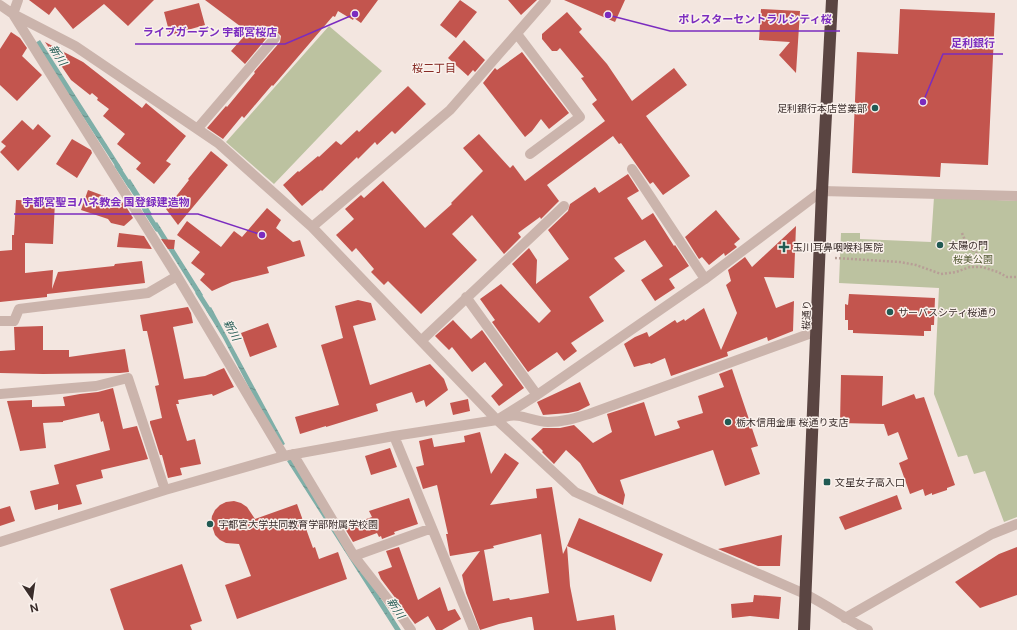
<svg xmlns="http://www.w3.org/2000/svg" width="1017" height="630" font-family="'Public Sans','Noto Sans JP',sans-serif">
<defs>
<pattern id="water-ripples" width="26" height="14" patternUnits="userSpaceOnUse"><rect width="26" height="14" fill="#7fafa8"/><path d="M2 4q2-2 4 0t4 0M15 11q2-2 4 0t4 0" fill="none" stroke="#698f89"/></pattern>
</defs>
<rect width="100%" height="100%" fill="#f3e6e0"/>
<path fill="#bcc2a0" d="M329,26L382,71L274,184L226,142Z
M934,197L1017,201V517L1004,522L985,471L974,474L967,455L958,457L934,394L939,288L839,283L841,233H860V239L931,242Z"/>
<path fill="url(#water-ripples)" d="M40,40L123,170L119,172L35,43Z
M130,179L152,214L147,217L125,182Z
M157,222L203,295L199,298L153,225Z
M211,307L285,444L280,447L223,338L206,310Z
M292,458L401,630H395L287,461Z"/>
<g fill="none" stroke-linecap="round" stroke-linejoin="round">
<path stroke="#7fafa8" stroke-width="5" d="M117,166L130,186
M145,210L157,229
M198,293L212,315"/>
</g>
<path fill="#c3554e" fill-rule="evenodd" d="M29,0H154L128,26L104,4L73,29L55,7L49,15Z
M205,0H378L361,23L354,18L353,20L338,11L335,17L333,16L273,86L272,85L244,118L242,116L223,139L207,128L226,106L227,107L255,73L254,72L280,42L281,36L277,32L270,34L245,64L231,51L248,32Z
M460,0L477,12L456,38L440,25Z
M508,0H537L521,15Z
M564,0H625L615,22Z
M199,3L205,25L170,35L164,12Z
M761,9L800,11L796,73L779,55L790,42L759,40Z
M900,9L995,13L988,165L941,163L940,177L852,173L857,52L898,54Z
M567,12L582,29L579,32L607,64L632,101L674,68L687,85L646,116L690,176L663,195L653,182L650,184L621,143L619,144L613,136L547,185L559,201L541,219L540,217L518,233L521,237L504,254L472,215L452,234L477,260L421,314L388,281L384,285L371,272L374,269L356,248L352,252L336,235L354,219L345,209L361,195L364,198L383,181L425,228L452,204L451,203L483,171L463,148L479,134L510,168L513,165L525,181L605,121L592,104L597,100L581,78L584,77L560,48L557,51H552L542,39V34Z
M11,32L20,38L27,48L22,56L42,75L17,101L0,85V49Z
M464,40L485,60L475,72L473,70L468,76L448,58Z
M45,42L83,62L142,108L146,103L186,136L166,161L171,164L154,184L136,169L141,163L117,144L125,134L103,116L109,109L97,100L98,98L92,93L90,95L71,80Z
M522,52L569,113L549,129L541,119L532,131L525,137L483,83L495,68L497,70Z
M408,86L426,104L395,134L392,131L377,145L375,142L358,159L357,157L322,191L321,190L302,206L283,185L298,171L299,172L318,156L319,157L336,141L341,145L357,130L359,132Z
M22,120L33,130L38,124L51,136L18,171L0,152L6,146L1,142Z
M72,139L91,150L92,153L77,178L56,164Z
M211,151L228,165L178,225L166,209L189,180L188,179Z
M628,174L639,191L627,198L642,220L653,213L674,246L675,245L689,266L669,279L675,288L655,301L641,280L663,266L645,240L614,258L625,271L589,297L604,321L571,343L577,351L564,361L557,352L528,372L492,322L495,320L480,299L501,284L539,323L551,311L512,264L529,248L537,260L536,284L569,259L548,230L568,211L570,204L595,187L599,193Z
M88,190L115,200L118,198L125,205L133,218L124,226L111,223L108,219L81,210Z
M16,200L55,201L53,244L25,243V273L53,270L52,289L58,272L114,266L115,264L142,261L145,283L47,294V297L0,302V251L12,250V235H14Z
M267,208L281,220L276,228L293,242L300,240L305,256L267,267L269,273L232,282L212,291L200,280L205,274L191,263L200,252L177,235L187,221L221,247L234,231L242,237Z
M716,210L740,239L734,244L737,247L725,256L724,253L709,265L702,257L699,259L685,237Z
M796,226L794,278L764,277L776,308L794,301L793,331L768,341L767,337L727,352L728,356L671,376L665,358L651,364L650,363L634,367L624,344L635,337L647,332L649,337L675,320L677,323L684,319L685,321L704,308L721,350L737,313L726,285L731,281L728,270L745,257L752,267Z
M119,233L144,236L152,249L117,247Z
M161,239L175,240L174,249H168Z
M849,294L935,298L934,325H931V331H924V336L853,333V330H848V320H845V304L848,305Z
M358,300L371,303L376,320L353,326L370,385L430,364L444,379L448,390L426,407L424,400L416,403L412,392L376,404L378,411L326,427V426L300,434L295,417L339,405L321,345L343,338L335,306Z
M188,307L191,313L193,323L173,327L184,379L205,376L224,368L234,387L213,396L212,394L178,400L179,404H176L187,441L195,439L201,464L180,468L182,475L168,478L162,455H160L150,423V421L162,418L155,386L159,385L147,331H143L140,315Z
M453,320L471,339L482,330L524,388L499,406L491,396L503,385L485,362L472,372L452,347L449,350L435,336Z
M268,323L277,347L250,357L241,333Z
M43,326V350H69V357L125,349L129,372L120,373L43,374L0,373V351L15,350L14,327Z
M732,369L758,446L751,448L760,474L725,486L713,450L620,480L625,495L623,505L598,493L580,463L566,450L554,464L542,452L543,451L531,439L543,428H560L574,425L593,443L612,432L607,414L644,402L655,436L680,428L677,421L703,413L698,396L724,387L719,374Z
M841,375L883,376L882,406L914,394L916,399L924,397L955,485L947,488V490L932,495V493L925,496L923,489L910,494L899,463L908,459L898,432L888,436L884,424L840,423Z
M580,382L590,405L578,411L568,413L543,415L537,402Z
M113,388L123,429L137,426L148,459L101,470L103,478L76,485L82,504L58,510V504L35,510L30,491L59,484L54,465L110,450L103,421L101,422L99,413L63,421V422L43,423L46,448L20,451L7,401L32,400V407L65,406L63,397L80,394L98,392Z
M468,399L470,411L453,415L450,403Z
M480,432L491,474L505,453L519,463L490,505L537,498L536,489L552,487L563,554L567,546L570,586L577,621L614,615L616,630H534L532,617H529L499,624L480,630L466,593L462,575L480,551L450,556L446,534H448L437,485L423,489L416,467L424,465L419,441L432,438L434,447L465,442L464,436ZM541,534L549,593L522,598L510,600L509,598L493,601L484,550L494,548L493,546Z
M390,448L397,467L371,475L365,456Z
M897,495L902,509L845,530L839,517Z
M409,498L418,524L394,532L395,534L382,539L381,536L379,537L377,533L353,542L344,527L372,517L369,511Z
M234,501L241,503L247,507L255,519L297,504L313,548L315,547L319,559L338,552L347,579L237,619L225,585L251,576L239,544L226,543L220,540L215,535L211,523L212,516L215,510L220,505L226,502Z
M10,506L15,521L0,526V509Z
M579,518L663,554L651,582L567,546Z
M782,535L780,566H758L718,549Z
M399,547L418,600L440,587L448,611L455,609L461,619L442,630H436L428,616L415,624L381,579L378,572L392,567L386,551Z
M1017,547V595L980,608L955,582L999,554Z
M182,564L202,621L190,625L192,630H124L110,589Z
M754,595L781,597L779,619L750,616L732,618L731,604L753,602Z"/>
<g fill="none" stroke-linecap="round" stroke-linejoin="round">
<path stroke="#b79e96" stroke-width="2.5" stroke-dasharray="2 2" stroke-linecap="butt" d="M962,233C966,243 970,251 981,255
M835,258L900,262L916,265L941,274L956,272L970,267H982L998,272L1007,277H1017"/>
<path stroke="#cbb4ac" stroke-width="10" d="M18,0L13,14L177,276L284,456
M0,5L13,14L75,46L218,143L312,227L497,420L575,492L704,550L805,594C827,605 846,619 868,630
M517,34L580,117L530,154
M198,128L275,38
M632,169L705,279
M312,227L450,110L546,0
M466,297L537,395
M0,321H14L19,309L148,293L177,276
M422,340L564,206
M0,394L96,386L128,378L165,490
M505,417C520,412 533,422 548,422C563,422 576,418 589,414L817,331
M394,436L474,630
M293,454L354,556L404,620L411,630
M0,542L165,490L284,456L394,436L497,420L537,395L705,279L822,191L1017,196
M354,556L432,528
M845,618L992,534L1017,524"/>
<path stroke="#5a4542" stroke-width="12" d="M804,630L822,191L832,0"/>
</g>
<g fill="#215a53" stroke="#faf1ec" stroke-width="1.5">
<circle cx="875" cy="108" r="4"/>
<circle cx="940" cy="245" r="4"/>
<path d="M782 241h4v4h4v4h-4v4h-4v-4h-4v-4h4z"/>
<circle cx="890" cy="312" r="4"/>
<circle cx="728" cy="422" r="4"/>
<rect x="823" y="478" width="8" height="8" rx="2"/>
<circle cx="210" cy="524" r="4"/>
</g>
<g text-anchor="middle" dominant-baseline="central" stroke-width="3" stroke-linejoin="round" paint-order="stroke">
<g font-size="10" fill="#392c2a" stroke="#faf1ec" text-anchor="start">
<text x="867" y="108" text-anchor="end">足利銀行本店営業部</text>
<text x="948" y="245">太陽の門</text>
<text x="793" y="247">玉川耳鼻咽喉科医院</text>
<text x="898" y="312">サーパスシティ桜通り</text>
<text x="736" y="422">栃木信用金庫 桜通り支店</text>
<text x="835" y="482">文星女子高入口</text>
<text x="218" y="524">宇都宮大学共同教育学部附属学校園</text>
</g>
<g font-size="10" fill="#4f572f" stroke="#faf1ec">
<text x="973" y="259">桜美公園</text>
</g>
<g font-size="10" fill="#392c2a" stroke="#faf1ec">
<text transform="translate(806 315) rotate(-88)">桜通り</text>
</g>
<g font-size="11" font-style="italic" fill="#215a53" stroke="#faf1ec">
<text transform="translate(58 55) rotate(57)">新川</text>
<text transform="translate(232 330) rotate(62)">新川</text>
<text transform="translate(396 608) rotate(57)">新川</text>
</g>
<g font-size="11" fill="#862b25" stroke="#faf1ec">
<text x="434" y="68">桜二丁目</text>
</g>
</g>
<path fill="none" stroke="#7b2cbf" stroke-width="1.5" d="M608 15L670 31H840M355 14L285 44H135M923 102L943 54H1003M262 235L198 214H14"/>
<g fill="#7b2cbf" stroke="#faf1ec" stroke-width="1.5">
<circle cx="608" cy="15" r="4"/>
<circle cx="355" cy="14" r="4"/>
<circle cx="923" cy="102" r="4"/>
<circle cx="262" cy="235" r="4"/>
</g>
<g font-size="11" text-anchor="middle" font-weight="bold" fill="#7b2cbf" stroke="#faf1ec" stroke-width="3" stroke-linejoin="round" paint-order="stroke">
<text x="755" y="23">ポレスターセントラルシティ桜</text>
<text x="210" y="36">ライブガーデン 宇都宮桜店</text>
<text x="973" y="47">足利銀行</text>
<text x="106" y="206">宇都宮聖ヨハネ教会 国登録建造物</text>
</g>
<g transform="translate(32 598) rotate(167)" stroke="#faf1ec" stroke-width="3" paint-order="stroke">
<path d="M0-3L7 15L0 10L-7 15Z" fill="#392c2a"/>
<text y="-6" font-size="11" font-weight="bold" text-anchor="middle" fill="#392c2a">N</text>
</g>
</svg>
